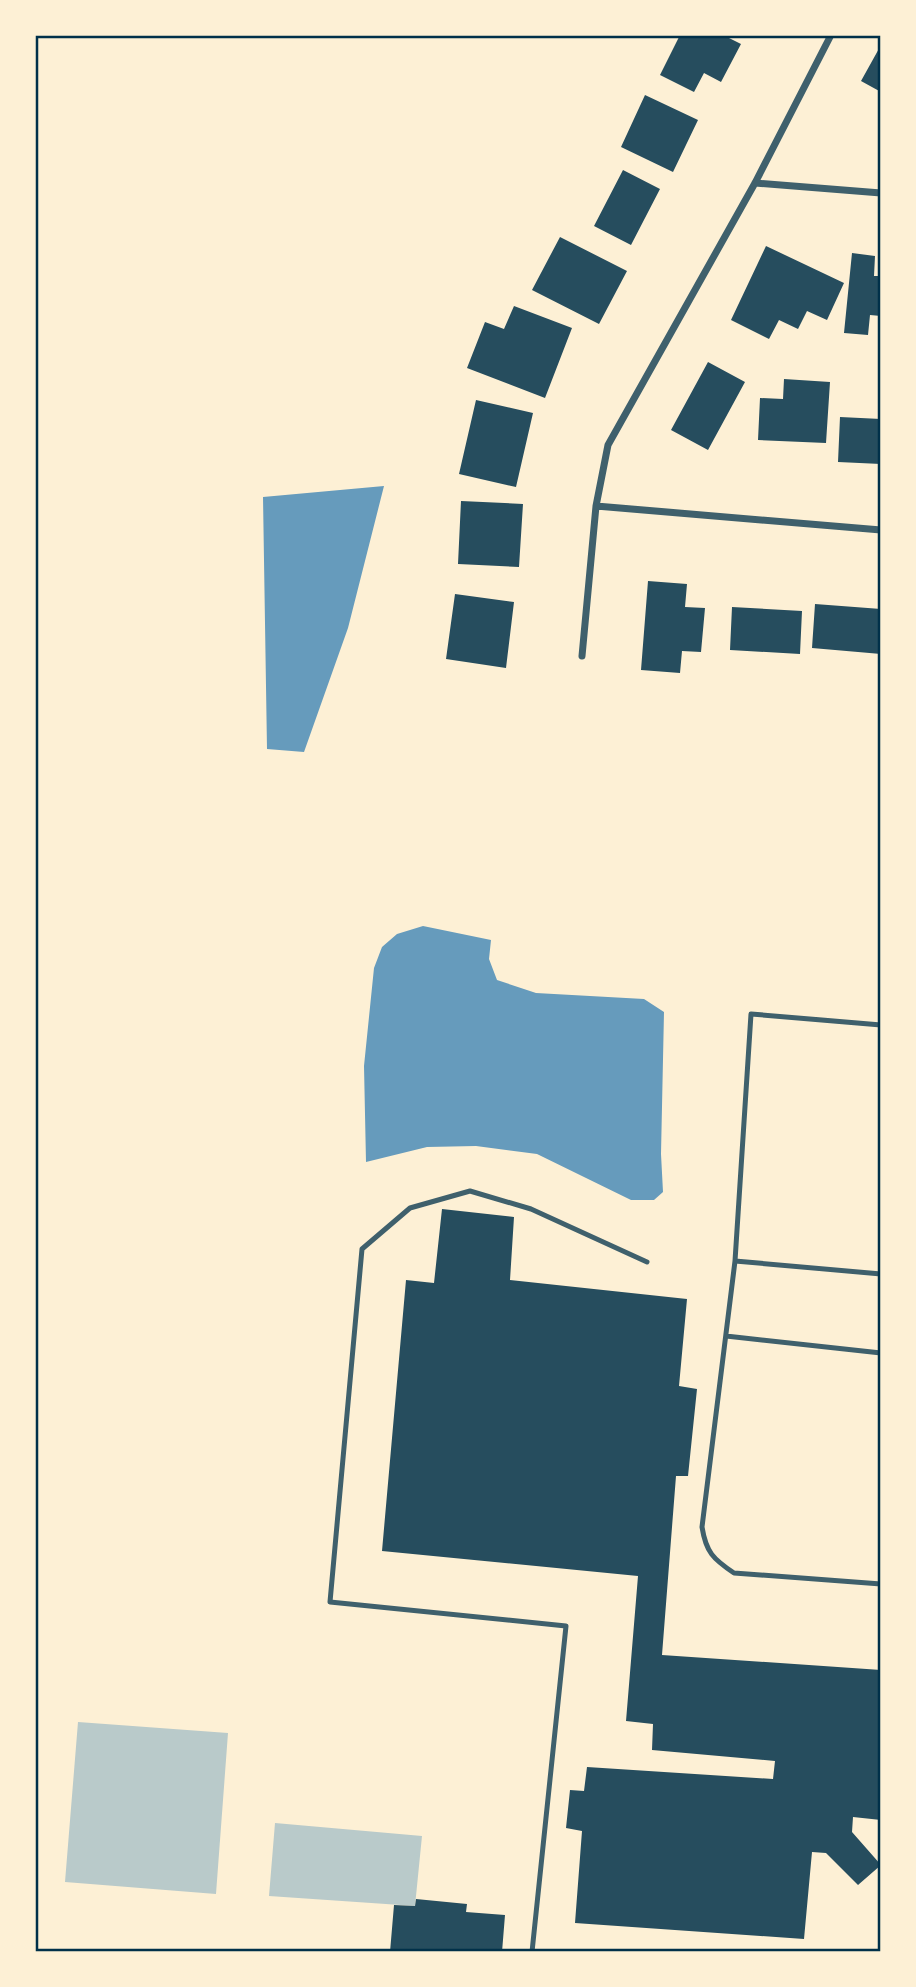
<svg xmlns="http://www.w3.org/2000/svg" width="916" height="1987" font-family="Helvetica,sans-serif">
<rect width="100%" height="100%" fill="#fdf0d5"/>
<path fill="#b9caca" d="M78,1722L228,1733L216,1894L65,1882Z
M275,1823L422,1836L415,1906L269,1896Z"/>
<path fill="#669bbc" d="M384,486L348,628L304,752L267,749L263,497Z
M423,926L491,940L489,959L497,980L536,993L644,999L664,1012L661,1154L663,1192L654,1200H631L537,1154L476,1146L427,1147L366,1162L364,1066L374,968L382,947L397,934Z"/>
<path fill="#264d5e" d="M680,35H723L741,44L721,82L704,73L694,92L660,75Z
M881,45V92L861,81Z
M645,95L698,120L673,172L621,147Z
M623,170L660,189L631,245L594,226Z
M560,237L627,271L599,324L532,290Z
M766,246L844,283L827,320L807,311L798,329L779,320L769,339L731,320Z
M852,253L875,256L874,276H881V316L870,315L868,335L844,333Z
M514,306L572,328L545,398L467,368L485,322L504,329Z
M708,362L745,382L708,450L671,430Z
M784,379L830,382L826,443L758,440L760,398L783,399Z
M476,400L533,413L516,487L459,474Z
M840,417L881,419V464L838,462Z
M461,501L523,504L519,567L458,564Z
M648,581L687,584L685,607L705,608L701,652L682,651L680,673L641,670Z
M455,594L514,602L506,668L446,659Z
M815,604L881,609V654L812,648Z
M732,607L802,611L800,654L730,650Z
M442,1209L514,1217L510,1280L687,1299L679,1386L697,1389L688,1476H676L662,1655L881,1670V1820L853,1817L852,1832L881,1865L858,1885L826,1853L812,1852L804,1939L575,1923L582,1831L566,1828L570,1790L584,1791L587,1767L773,1779L775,1761L652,1750L653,1724L626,1721L638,1576L382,1551L406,1280L434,1283Z
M416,1899L467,1904L466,1912L505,1915L502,1952H390L394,1905L415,1906Z"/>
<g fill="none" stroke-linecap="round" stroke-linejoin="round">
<path stroke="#3f606c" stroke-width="5" d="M881,1025L751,1014L735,1261L881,1274
M735,1261L702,1527C706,1552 713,1559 734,1573L881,1584
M726,1336L881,1353
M532,1952L566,1626L330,1602L362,1249L410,1208L470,1191L531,1209L647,1262"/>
<path stroke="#3f606c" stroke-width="7" d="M755,183L881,193
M596,506L881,530
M582,656L596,506L608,445L755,183L831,35"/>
</g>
<rect width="916" height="1987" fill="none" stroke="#fdf0d5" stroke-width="74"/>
<rect x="37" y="37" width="842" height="1913" fill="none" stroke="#003049" stroke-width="2.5"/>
</svg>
